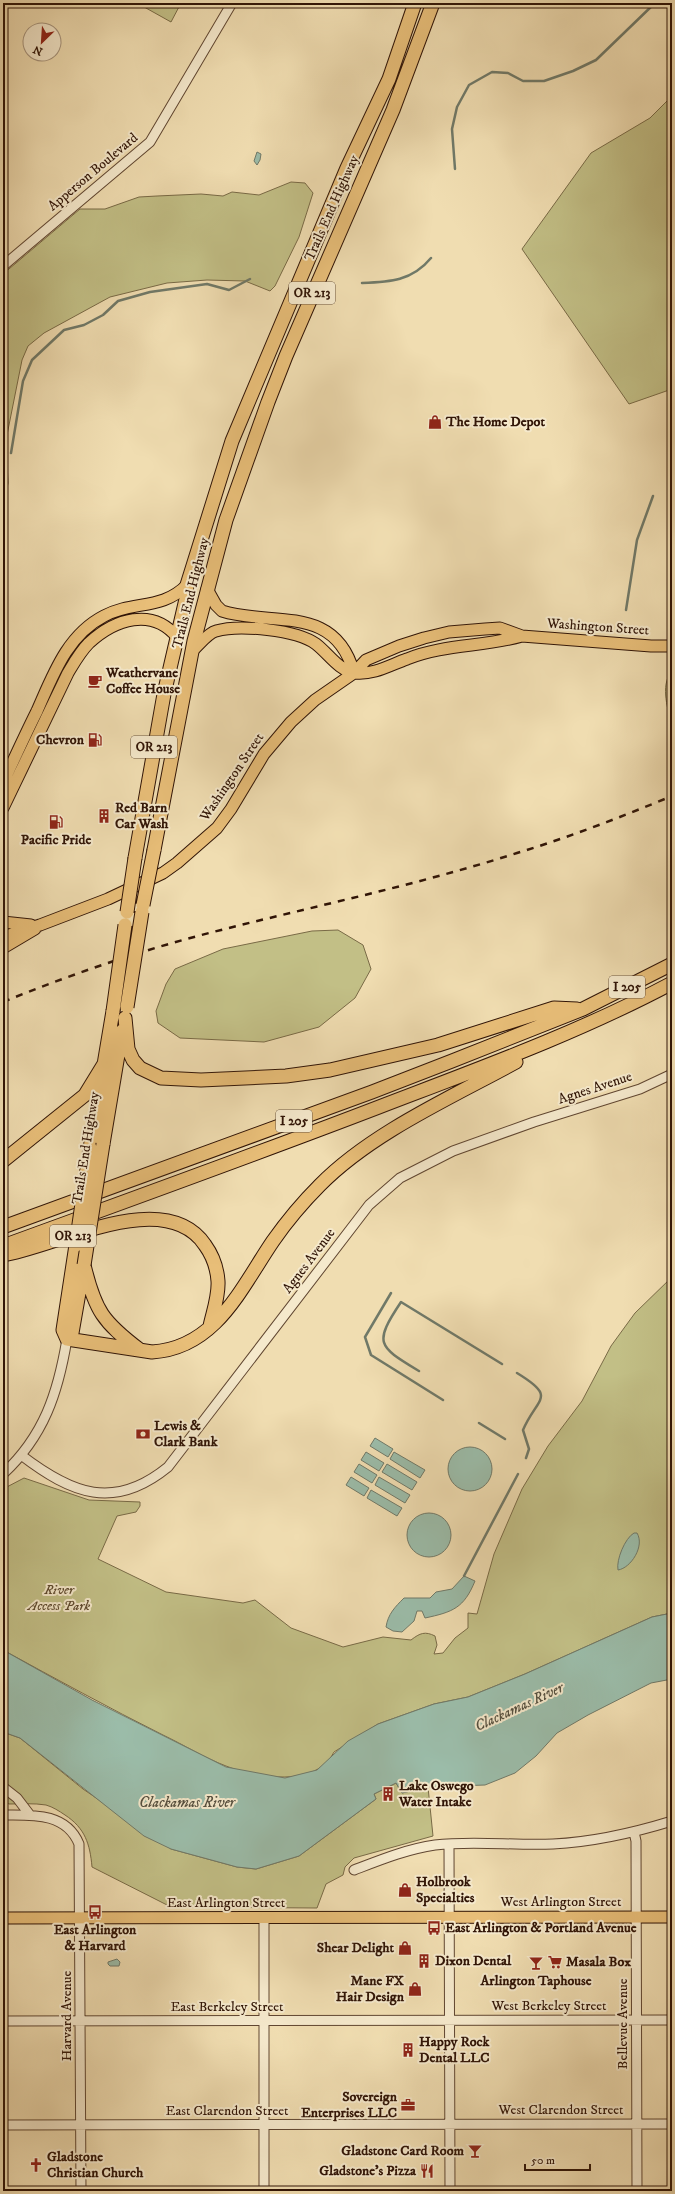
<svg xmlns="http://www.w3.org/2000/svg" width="675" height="2194" font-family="'IM FELL DW Pica',serif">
<rect width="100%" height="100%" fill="#f0ddb1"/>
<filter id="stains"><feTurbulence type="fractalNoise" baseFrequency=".005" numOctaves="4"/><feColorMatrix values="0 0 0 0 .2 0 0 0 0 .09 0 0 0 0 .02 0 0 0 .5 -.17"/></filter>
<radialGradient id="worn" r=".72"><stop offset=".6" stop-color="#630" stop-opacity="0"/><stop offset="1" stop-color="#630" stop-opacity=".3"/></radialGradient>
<path fill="#c2bf86" stroke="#796a46" d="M137,3H181L171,22Z
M672,96V389L629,404L522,249L591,153L650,118Z
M291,182L305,183L313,193L299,237L275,286L270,291L245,281L207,280L167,283L110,297L44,333L28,346L22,360L6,440L8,483L5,500L3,503V274L80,209H105L139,197L157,196L201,194L223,196L232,192L259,195Z
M672,670V729C669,709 659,688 672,670Z
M338,930L363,945L371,969L355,998L319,1027L264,1042L180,1038L158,1023L156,1011L166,984L175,969L223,949L312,931Z
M672,1277V1613L652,1617L525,1674L468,1697L434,1704L378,1724L334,1752C317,1788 256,1778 226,1766C205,1758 184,1745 163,1735C109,1708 56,1679 3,1650V1489L24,1478L89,1500L140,1502V1506L136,1512L117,1516L98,1559L166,1592L243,1603L255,1600L291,1628L343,1647L383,1637L411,1640C420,1633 425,1631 435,1636L437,1645L434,1654L443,1653L455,1638L468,1628V1613L477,1614L494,1554L522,1489L548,1446L582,1401L611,1346L635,1313Z
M3,1732L20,1738L83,1789L171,1849L237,1867L256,1869L299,1856L376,1799L374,1794L396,1783L402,1793L428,1787L433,1836L354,1858L345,1867L343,1875L326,1884L317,1908L171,1907L92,1867C90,1844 85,1828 65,1815C59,1811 53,1807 46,1805C34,1803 21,1804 9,1804L3,1801Z"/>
<path fill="#9bbca9" stroke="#707968" d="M257,152L261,154L260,160L257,165L254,161Z
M375,1438L393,1449L388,1457L370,1446Z
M448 1469a22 22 0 1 1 44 0a22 22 0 1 1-44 0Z
M366,1452L384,1463L379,1471L361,1460Z
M394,1452L425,1470L420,1478L390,1459Z
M359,1464L377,1475L372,1483L354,1472Z
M387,1464L417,1482L412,1490L382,1472Z
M351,1477L369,1488L364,1496L346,1485Z
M379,1477L410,1495L405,1503L375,1485Z
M371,1490L402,1508L397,1516L367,1498Z
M407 1535a22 22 0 1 1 44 0a22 22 0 1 1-44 0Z
M634,1533H637C645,1546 631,1568 618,1570C616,1560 625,1538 634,1533Z
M464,1576L475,1581C464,1608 453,1612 425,1618L422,1611H417L414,1621L402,1632L393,1631L386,1627C388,1614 395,1607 404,1598H430L436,1592L452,1589Z
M672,1613V1679L651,1683L588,1715L557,1733L536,1756L515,1773L485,1785L428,1787L402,1793L396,1783L374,1794L376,1799L299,1856L256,1869L237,1867L171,1849L144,1836L20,1738L3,1732V1650L92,1700L226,1767L285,1778L317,1770L348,1741L378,1724L434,1704L468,1697L525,1674L652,1617Z
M117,1959L120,1962L119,1966H110L108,1964V1962Z"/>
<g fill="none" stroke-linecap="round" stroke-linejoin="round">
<path stroke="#707968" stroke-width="2.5" d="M455,169L452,129L457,107L469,85L492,72L508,73L523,81H544L573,71L596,60L655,3
M362,283C390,282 412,281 431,258
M11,453L23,381L32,360L64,330L84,325L103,315L118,301L150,292L207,284L229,290L250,279
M626,610L637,540L653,496
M391,1293L365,1337L371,1355L443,1400
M419,1371C378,1346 373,1344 401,1302L502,1364
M517,1373C558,1398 537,1397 523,1430L529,1449L526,1458
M479,1423L505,1439
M464,1576L518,1474"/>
<defs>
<path id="minor" d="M3,266L150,142L232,3
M21,1455C72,1494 114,1511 168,1467L369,1205L400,1178L453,1151L534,1122L640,1089L672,1074
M3,1474C44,1436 58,1393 67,1339
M3,1787L17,1798L30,1815
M3,1815C31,1815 66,1812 79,1844L81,2191
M634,1832L636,1841L637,2191
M449,1844L450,2191
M354,1870C380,1860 407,1849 435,1845C474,1840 514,1846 553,1844C594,1842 633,1833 672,1821
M264,1918V2191
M3,2021L672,2020
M3,2125L672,2124"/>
<path id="major" d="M207,589L216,605L222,611C272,627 335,603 354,673
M193,650C200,644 208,633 216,631C239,624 297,630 316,644C329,654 338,670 355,673C374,675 390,665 407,659C444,644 484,647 522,636
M3,783C14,759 25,735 37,711C53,675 67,635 104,616C134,600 161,611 187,585
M3,808L68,673C74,663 80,652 89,643C115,619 152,607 177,637
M3,922L31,925
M3,937L40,925L108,899L163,873L177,863L217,828L231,809L264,754L291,722L315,700L354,673L366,660L399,646L424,638L449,632L485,629L500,628L522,636L651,646H672
M3,948L35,929
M3,1918L672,1917"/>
<path id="highway" d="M154,850L194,641L226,520L268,402L286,356L393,110L433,3
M135,858L164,694L186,599L187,585L232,441L347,168L389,79L415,3
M125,1018L128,1049L133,1060L140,1068L161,1078L201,1080L286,1076L330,1070L438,1045L554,1008L577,1009
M103,1144L122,1031
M90,1148L113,1011
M3,1161L85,1095L104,1064
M3,1227L372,1092L452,1061L583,1009L672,964
M3,1246C129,1200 254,1155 379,1107C478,1069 578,1033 672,983
M3,1255C58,1246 165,1186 205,1245C213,1256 217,1267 218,1281C219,1296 213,1312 210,1326
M84,1265C95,1311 103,1322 140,1350
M67,1339L152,1352C216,1348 241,1288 273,1241C287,1221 303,1202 320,1185C371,1133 452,1097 516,1062
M67,1339L63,1330L76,1245
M67,1339L72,1333L83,1270"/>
</defs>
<use href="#minor" stroke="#604631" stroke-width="11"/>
<use href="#major" stroke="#301406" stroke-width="13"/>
<use href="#highway" stroke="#301406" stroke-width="15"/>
<use href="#minor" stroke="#f5e9cc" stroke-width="9"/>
<use href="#major" stroke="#e8be78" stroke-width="11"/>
<use href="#highway" stroke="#e8be78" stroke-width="13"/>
<path stroke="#301406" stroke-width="2.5" stroke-dasharray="7 7" stroke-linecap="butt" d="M3,1002C72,974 142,950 213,932C315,906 417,885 517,853C570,837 621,817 672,796"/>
<defs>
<path id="highway-bridge" d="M143,905L154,850
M127,912L135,858
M127,1007L142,912
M113,1011L125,925
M76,1245L90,1148
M84,1265L103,1144"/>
</defs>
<use href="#highway-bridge" stroke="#301406" stroke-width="15" stroke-linecap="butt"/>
<use href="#highway-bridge" stroke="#e8be78" stroke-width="13"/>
</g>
<defs>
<symbol id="shop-bare" viewBox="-9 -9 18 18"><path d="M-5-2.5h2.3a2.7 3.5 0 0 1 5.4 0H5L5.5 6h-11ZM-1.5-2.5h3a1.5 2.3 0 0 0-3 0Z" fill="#8f2418" stroke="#f5e9cc" stroke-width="2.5" paint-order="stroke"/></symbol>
<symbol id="cafe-bare" viewBox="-9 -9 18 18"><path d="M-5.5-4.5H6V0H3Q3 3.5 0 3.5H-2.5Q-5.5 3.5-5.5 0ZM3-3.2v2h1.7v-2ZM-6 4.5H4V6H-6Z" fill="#8f2418" stroke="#f5e9cc" stroke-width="2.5" paint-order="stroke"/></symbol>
<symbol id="fuel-bare" viewBox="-9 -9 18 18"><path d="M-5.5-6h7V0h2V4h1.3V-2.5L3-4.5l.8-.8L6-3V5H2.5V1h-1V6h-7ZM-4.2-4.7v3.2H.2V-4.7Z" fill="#8f2418" stroke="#f5e9cc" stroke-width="2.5" paint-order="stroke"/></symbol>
<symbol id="building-bare" viewBox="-9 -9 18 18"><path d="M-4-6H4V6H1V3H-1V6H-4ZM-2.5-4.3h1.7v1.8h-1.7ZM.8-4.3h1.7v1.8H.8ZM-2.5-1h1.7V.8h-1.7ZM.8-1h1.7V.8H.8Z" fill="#8f2418" stroke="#f5e9cc" stroke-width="2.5" paint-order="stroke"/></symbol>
<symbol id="bank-bare" viewBox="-9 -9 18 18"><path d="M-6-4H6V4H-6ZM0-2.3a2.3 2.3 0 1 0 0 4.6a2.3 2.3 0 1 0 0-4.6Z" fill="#8f2418" stroke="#f5e9cc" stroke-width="2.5" paint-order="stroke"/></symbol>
<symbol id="bus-bare" viewBox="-9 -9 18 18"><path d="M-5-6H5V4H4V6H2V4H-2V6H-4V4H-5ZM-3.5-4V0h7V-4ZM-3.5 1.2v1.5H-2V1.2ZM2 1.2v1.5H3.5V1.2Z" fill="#8f2418" stroke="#f5e9cc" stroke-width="2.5" paint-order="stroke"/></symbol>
<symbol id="supermarket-bare" viewBox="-9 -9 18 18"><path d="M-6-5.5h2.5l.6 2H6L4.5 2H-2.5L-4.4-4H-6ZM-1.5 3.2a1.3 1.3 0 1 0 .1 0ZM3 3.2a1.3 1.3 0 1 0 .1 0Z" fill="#8f2418" stroke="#f5e9cc" stroke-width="2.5" paint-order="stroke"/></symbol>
<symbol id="bar-bare" viewBox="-9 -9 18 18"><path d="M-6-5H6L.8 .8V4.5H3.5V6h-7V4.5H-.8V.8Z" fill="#8f2418" stroke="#f5e9cc" stroke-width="2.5" paint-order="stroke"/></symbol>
<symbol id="office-bare" viewBox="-9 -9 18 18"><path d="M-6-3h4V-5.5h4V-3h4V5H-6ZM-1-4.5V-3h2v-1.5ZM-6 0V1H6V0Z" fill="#8f2418" stroke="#f5e9cc" stroke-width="2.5" paint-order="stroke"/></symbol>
<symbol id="church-bare" viewBox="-9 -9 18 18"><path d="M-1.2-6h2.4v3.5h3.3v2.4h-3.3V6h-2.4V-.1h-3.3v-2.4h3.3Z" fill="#8f2418" stroke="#f5e9cc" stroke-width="2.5" paint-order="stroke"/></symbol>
<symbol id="restaurant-bare" viewBox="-9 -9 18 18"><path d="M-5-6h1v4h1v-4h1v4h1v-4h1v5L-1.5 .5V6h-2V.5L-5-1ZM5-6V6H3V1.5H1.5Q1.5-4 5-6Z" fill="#8f2418" stroke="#f5e9cc" stroke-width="2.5" paint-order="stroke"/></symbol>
</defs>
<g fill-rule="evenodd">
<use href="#shop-bare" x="425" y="412" width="20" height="20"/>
<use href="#cafe-bare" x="85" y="671" width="20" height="20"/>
<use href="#fuel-bare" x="85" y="730" width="20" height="20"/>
<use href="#building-bare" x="94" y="806" width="20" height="20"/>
<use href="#fuel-bare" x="46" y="812" width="20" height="20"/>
<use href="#bank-bare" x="133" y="1424" width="20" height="20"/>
<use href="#building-bare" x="378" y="1784" width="20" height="20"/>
<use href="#shop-bare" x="395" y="1880" width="20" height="20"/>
<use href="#bus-bare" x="85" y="1902" width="20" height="20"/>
<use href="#bus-bare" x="424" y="1918" width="20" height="20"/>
<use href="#shop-bare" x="395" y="1938" width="20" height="20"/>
<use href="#building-bare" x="414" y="1951" width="20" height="20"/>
<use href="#supermarket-bare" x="545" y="1952" width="20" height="20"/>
<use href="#bar-bare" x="526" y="1953" width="20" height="20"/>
<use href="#shop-bare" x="405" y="1979" width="20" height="20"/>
<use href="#building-bare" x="398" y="2040" width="20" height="20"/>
<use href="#office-bare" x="398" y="2095" width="20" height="20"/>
<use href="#bar-bare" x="465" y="2141" width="20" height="20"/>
<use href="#church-bare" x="26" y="2155" width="20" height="20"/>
<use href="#restaurant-bare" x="417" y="2161" width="20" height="20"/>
</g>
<g text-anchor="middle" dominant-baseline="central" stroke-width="4" stroke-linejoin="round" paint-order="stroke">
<g fill="#f5e9cc" stroke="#6b5441" stroke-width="1">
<rect x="289" y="282" width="46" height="22" rx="3"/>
<rect x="131" y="736" width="46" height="22" rx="3"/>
<rect x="609" y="976" width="36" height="22" rx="3"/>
<rect x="276" y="1110" width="36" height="22" rx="3"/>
<rect x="50" y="1225" width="46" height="22" rx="3"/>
</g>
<g font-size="13" font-weight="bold" fill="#301406">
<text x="312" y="293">OR 213</text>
<text x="154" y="747">OR 213</text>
<text x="627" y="987">I 205</text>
<text x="294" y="1121">I 205</text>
<text x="73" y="1236">OR 213</text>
</g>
<g font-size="14" fill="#301406" stroke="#f5e9cc">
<text transform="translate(93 172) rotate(-40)">Apperson Boulevard</text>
<text transform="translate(332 208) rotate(-66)">Trails End Highway</text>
<text transform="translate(191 593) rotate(-76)">Trails End Highway</text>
<text transform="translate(598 627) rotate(4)">Washington Street</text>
<text transform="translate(232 777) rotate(-56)">Washington Street</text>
<text transform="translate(595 1088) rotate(-18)">Agnes Avenue</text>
<text transform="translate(86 1148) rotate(-81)">Trails End Highway</text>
<text transform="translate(309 1261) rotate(-53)">Agnes Avenue</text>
<text x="561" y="1902">West Arlington Street</text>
<text x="226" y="1903">East Arlington Street</text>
<text x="549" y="2006">West Berkeley Street</text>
<text x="227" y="2007">East Berkeley Street</text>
<text transform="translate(67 2016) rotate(-90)">Harvard Avenue</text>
<text transform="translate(623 2024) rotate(-90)">Bellevue Avenue</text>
<text x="561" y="2110">West Clarendon Street</text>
<text x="227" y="2111">East Clarendon Street</text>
</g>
<g font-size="14" font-weight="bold" fill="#301406" stroke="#f5e9cc" text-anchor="start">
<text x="446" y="422">The Home Depot</text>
<text x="106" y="673">Weathervane<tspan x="106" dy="16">Coffee House</tspan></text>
<text x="84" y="740" text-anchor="end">Chevron</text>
<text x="115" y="808">Red Barn<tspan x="115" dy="16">Car Wash</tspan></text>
<text x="56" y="840" text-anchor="middle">Pacific Pride</text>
<text x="154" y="1426">Lewis &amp;<tspan x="154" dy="16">Clark Bank</tspan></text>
<text x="399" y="1786">Lake Oswego<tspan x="399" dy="16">Water Intake</tspan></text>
<text x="416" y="1882">Holbrook<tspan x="416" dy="16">Specialties</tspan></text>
<text x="445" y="1928">East Arlington &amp; Portland Avenue</text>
<text x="95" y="1930" text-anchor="middle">East Arlington<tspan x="95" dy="16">&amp; Harvard</tspan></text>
<text x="394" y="1948" text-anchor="end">Shear Delight</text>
<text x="435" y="1961">Dixon Dental</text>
<text x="566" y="1962">Masala Box</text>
<text x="404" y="1981" text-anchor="end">Mane FX<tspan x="404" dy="16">Hair Design</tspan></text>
<text x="536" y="1981" text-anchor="middle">Arlington Taphouse</text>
<text x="419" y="2042">Happy Rock<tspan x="419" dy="16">Dental LLC</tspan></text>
<text x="397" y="2097" text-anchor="end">Sovereign<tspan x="397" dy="16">Enterprises LLC</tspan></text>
<text x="464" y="2151" text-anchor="end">Gladstone Card Room</text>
<text x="47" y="2157">Gladstone<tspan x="47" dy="16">Christian Church</tspan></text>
<text x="416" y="2171" text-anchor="end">Gladstone's Pizza</text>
</g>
<g font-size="14" font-style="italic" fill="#5c472c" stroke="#f5e9cc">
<text x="59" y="1590">River<tspan x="59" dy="16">Access Park</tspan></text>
</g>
<g font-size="15" font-style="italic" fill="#554f3f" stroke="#f5e9cc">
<text transform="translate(519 1707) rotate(-25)">Clackamas River</text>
<text x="187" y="1802">Clackamas River</text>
</g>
</g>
<rect width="675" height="2194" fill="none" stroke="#f0ddb1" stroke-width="16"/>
<rect x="4" y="4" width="667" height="2186" fill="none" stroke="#301406" stroke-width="2"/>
<rect x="8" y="8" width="659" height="2178" fill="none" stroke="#301406"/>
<g transform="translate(42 42) rotate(205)"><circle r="19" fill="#f5e9cc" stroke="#a6947d"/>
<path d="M0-3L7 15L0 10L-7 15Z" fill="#8f2418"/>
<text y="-6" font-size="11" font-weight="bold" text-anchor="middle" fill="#301406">N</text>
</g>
<path d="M525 2164v6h65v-6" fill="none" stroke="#301406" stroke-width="2"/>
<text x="531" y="2164" font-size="12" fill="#301406" stroke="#f5e9cc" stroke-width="3" paint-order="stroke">50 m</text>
<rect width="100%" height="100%" filter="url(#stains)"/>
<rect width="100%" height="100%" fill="url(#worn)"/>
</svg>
